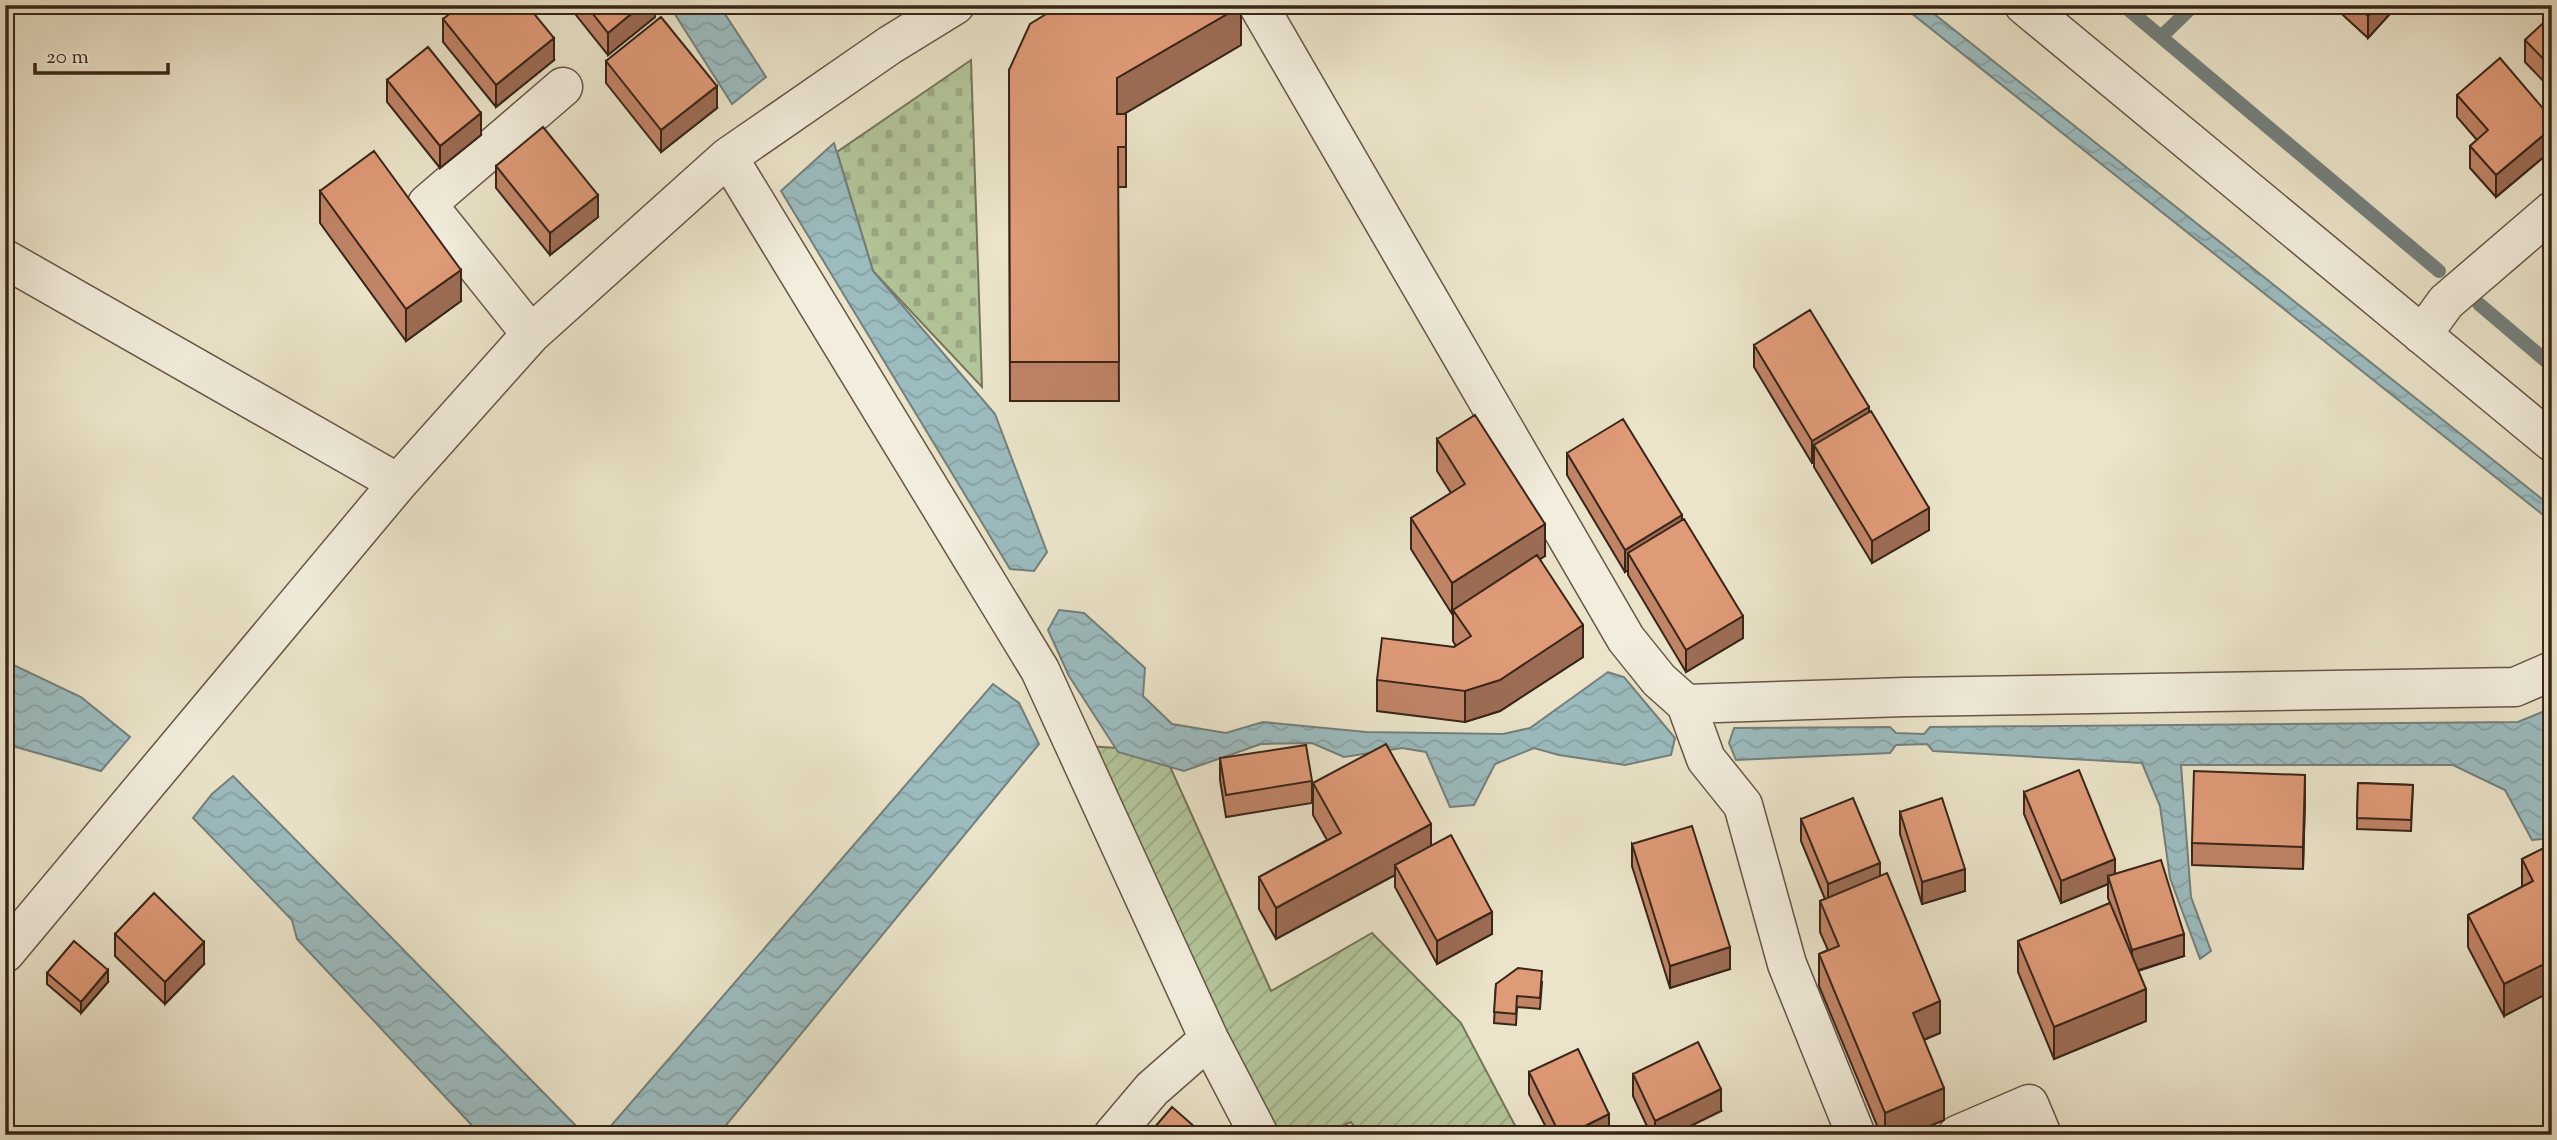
<svg xmlns="http://www.w3.org/2000/svg" width="2557" height="1140" font-family="'Sorts Mill Goudy',serif">
<defs>
<pattern id="cemetery-stones" width="16" height="16" patternUnits="userSpaceOnUse" patternTransform="scale(1.75)"><rect width="16" height="16" fill="#b3c59a"/><path d="M2 7V4a2 2 0 0 1 4 0v3zM10 15v-3a2 2 0 0 1 4 0v3z" fill="#9ba984"/></pattern>
<pattern id="garden-furrows" width="10" height="10" patternUnits="userSpaceOnUse" patternTransform="scale(1.75)"><rect width="10" height="10" fill="#b3c59a"/><path d="M-1 1l2-2M0 10L10 0M9 11l2-2" fill="none" stroke="#9ba984"/></pattern>
<pattern id="water-waves" width="16" height="10" patternUnits="userSpaceOnUse" patternTransform="scale(1.75)"><rect width="16" height="10" fill="#9cbcc0"/><path d="M0 5q4-4 8 0t8 0" fill="none" stroke="#87a1a4"/></pattern>
</defs>
<rect width="100%" height="100%" fill="#ebe4ca"/>
<filter id="stains"><feTurbulence type="fractalNoise" baseFrequency=".00286" numOctaves="4"/><feColorMatrix values="0 0 0 0 .2 0 0 0 0 .09 0 0 0 0 .02 0 0 0 .5 -.17"/></filter>
<radialGradient id="worn" r=".72"><stop offset=".6" stop-color="#630" stop-opacity="0"/><stop offset="1" stop-color="#630" stop-opacity=".3"/></radialGradient>
<path fill="url(#cemetery-stones)" stroke="#76755a" stroke-width="2" d="M971,60L982,387L873,271L837,152Z"/>
<path fill="url(#garden-furrows)" stroke="#76755a" stroke-width="2" d="M1056,744L1163,751L1271,991L1372,933L1461,1023L1520,1135H1361L1351,1122L1321,1135H1268Z"/>
<path fill="url(#water-waves)" stroke="#74807d" stroke-width="2" d="M669,5H719L766,77L732,104Z
M1901,5H1923L2552,507V522Z
M834,143L873,271L995,414L1047,552L1034,571L1010,569L781,191Z
M1059,610L1084,613L1145,668L1143,696L1172,724L1226,733L1263,722L1366,732L1503,734L1530,728L1608,672L1624,677L1675,738L1671,755L1625,765L1559,755L1534,748L1495,764L1474,805L1450,807L1426,752L1402,748L1344,757L1312,743L1261,744L1184,771L1118,752L1069,676L1048,630Z
M5,661L81,697L130,737L101,771L5,744Z
M993,684L1019,703L1039,744L718,1135H603Z
M2552,708V838L2532,840L2505,790L2453,765H2181L2191,897L2211,951L2200,959L2170,878L2160,806L2142,763L1933,751L1927,744L1896,745L1890,753L1736,760L1729,743L1734,728L1890,727L1896,733L1924,734L1930,727L2518,722Z
M233,776L585,1135H481L297,939L292,920L193,818L212,794Z"/>
<g fill="none" stroke-linecap="round" stroke-linejoin="round">
<path stroke="#74807d" stroke-width="14" d="M2123,5L2439,271
M2161,37L2194,5
M2479,304L2552,366"/>
<defs>
<path id="minor" d="M1258,5L1626,639L1659,680L1686,704L1706,759L1743,805L1787,964L1856,1135
M2024,5L2552,442
M728,157L1040,670L1209,1039L1259,1135
M5,259L398,483
M531,334L427,204L563,87
M2422,335L2446,302L2552,211
M1686,704L1905,697L2515,687L2552,671
M5,953L398,483L531,334L728,157L890,45L955,5
M1113,1135L1152,1089L1209,1039
M1957,1135L2029,1104L2042,1135"/>
</defs>
<use href="#minor" stroke="#665545" stroke-width="41"/>
<use href="#minor" stroke="#f2eddd" stroke-width="38"/>
</g>
<path fill="#c08467" stroke="#392519" stroke-width="2" d="M568,5H655V17L608,55Z
M2332,5H2398L2368,38Z
M2552,15V90L2525,62V40Z
M443,19L554,60L496,107L443,42Z
M1241,45L1124,114H1126V187H1118L1119,401H1010L1009,70Z
M606,61L717,108L661,152L606,83Z
M387,80L481,135L440,168L387,102Z
M2457,95L2552,119V150L2496,197L2470,168V146L2477,140L2457,117Z
M496,166L598,217L550,255L496,188Z
M320,191L461,301L406,341L320,223Z
M1754,345L1869,412L1929,530L1872,563L1814,467V462L1812,463L1754,367Z
M1437,439L1545,556L1540,559L1583,657L1500,711L1465,722L1377,711V680L1456,646L1453,641V613L1452,614L1411,549V518L1451,493L1437,471Z
M1567,453L1682,521L1743,638L1686,672L1628,575V570L1625,572L1567,475Z
M1220,758L1312,781V803L1226,817L1220,780Z
M1313,783L1431,846L1492,934L1437,964L1395,887V875L1276,939L1259,909V877L1327,840L1313,815Z
M2358,783L2413,785L2411,831L2357,829Z
M2024,792L2115,874L2184,956L2138,971L2146,1021L2054,1059L2018,972V941L2110,903L2108,898V884L2061,903L2024,814Z
M2305,798L2303,869L2192,865V843Z
M1900,812L1965,891L1922,904L1900,834Z
M1801,819L1880,876L1940,1033L1924,1040L1944,1120L1908,1135H1881L1819,986V954L1828,950L1820,932V901L1825,899L1801,841Z
M1632,844L1730,969L1670,988L1632,866Z
M2552,844L2504,1016L2468,947V915L2522,887V859Z
M115,934L204,964L165,1004L115,956Z
M47,973L108,982L81,1013L47,984Z
M1542,982L1540,1009L1517,1007L1516,1025L1494,1023L1496,984Z
M1529,1072L1609,1135H1550L1529,1094Z
M1633,1074L1721,1111L1672,1135H1651L1633,1096Z"/>
<path fill="#9c6c54" stroke="#392519" stroke-width="2" d="M642,5H655V17L608,55V33Z
M2377,5H2398L2368,38V16Z
M1241,6V45L1117,118V78Z
M554,38V60L496,107V85Z
M717,86V108L661,152V130Z
M481,113V135L440,168V146Z
M2552,128V150L2496,197V175Z
M598,195V217L550,255V233Z
M461,270V301L406,341V309Z
M1869,407V429L1814,445V462L1812,463V441Z
M1929,508V530L1872,563V541Z
M1682,515V538L1628,553V570L1625,572V550Z
M1545,524V556L1455,612L1453,610L1452,614V583Z
M1743,616V638L1686,672V650Z
M1583,625V657L1500,711L1465,722V691Z
M2305,775V798L2303,869V847Z
M1431,824V856L1395,865V875L1276,939V908Z
M2115,859V881L2108,876V884L2061,903V881Z
M1880,863V885L1828,907V884Z
M1965,869V891L1922,904V882Z
M1492,912V934L1437,964V941Z
M2184,934V956L2132,972V950Z
M204,942V964L165,1004V982Z
M1730,947V969L1670,988V966Z
M2552,960V991L2504,1016V984Z
M108,970V982L81,1013V1002Z
M2146,989V1021L2054,1059V1027Z
M1940,1001V1033L1913,1044V1013Z
M1944,1088V1120L1908,1135H1885V1113Z
M1721,1089V1111L1672,1135H1655V1121Z
M1609,1114V1135H1567Z"/>
<path fill="#df9a78" stroke="#392519" stroke-width="2" d="M461,5H527L554,38L496,85L443,19Z
M586,5H642L608,33Z
M1061,5L1241,6L1117,78V114H1126V147H1118L1119,362H1010L1009,70L1030,24Z
M2356,5H2377L2368,16Z
M2552,15V68L2525,40Z
M661,17L717,86L661,130L606,61Z
M428,47L481,113L440,146L387,80Z
M2500,58L2552,119V128L2496,175L2470,146L2488,130L2457,95Z
M543,127L598,195L550,233L496,166Z
M374,151L461,270L406,309L320,191Z
M1810,310L1869,407L1812,441L1754,345Z
M1871,411L1929,508L1872,541L1814,445Z
M1475,415L1545,524L1452,583L1411,518L1465,484L1437,439Z
M1623,419L1682,515L1625,550L1567,453Z
M1684,519L1743,616L1686,650L1628,553Z
M1537,555L1583,625L1500,680L1465,691L1377,680L1382,638L1454,647L1471,636L1453,610Z
M1386,744L1431,824L1276,908L1259,877L1341,833L1313,783Z
M1306,745L1312,781L1226,795L1220,758Z
M2079,770L2115,859L2061,881L2024,792Z
M2194,771L2305,775L2303,847L2192,843Z
M2358,783L2413,785L2411,820L2357,818Z
M1853,798L1880,863L1828,884L1801,819Z
M1942,798L1965,869L1922,882L1900,812Z
M1692,826L1730,947L1670,966L1632,844Z
M1451,835L1492,912L1437,941L1395,865Z
M2552,844V960L2504,984L2468,915L2533,881L2522,859Z
M2161,860L2184,934L2132,950L2108,876Z
M1887,873L1940,1001L1913,1013L1944,1088L1885,1113L1819,954L1839,946L1820,901Z
M154,893L204,942L165,982L115,934Z
M2110,903L2146,989L2054,1027L2018,941Z
M74,941L108,970L81,1002L47,973Z
M1518,968L1542,971L1540,998L1517,996L1516,1014L1494,1012L1496,984Z
M1698,1042L1721,1089L1655,1121L1633,1074Z
M1578,1049L1609,1114L1567,1135H1560L1529,1072Z
M1172,1107L1204,1135H1148Z
M1349,1129L1353,1135H1340Z"/>
<rect width="2557" height="1140" fill="none" stroke="#ebe4ca" stroke-width="28"/>
<rect x="7" y="7" width="2543" height="1126" fill="none" stroke="#392519" stroke-width="3.5"/>
<rect x="14" y="14" width="2529" height="1112" fill="none" stroke="#392519" stroke-width="2"/>
<path d="M35 63v10h133v-10" fill="none" stroke="#392519" stroke-width="3.5"/>
<text x="46" y="63" font-size="21" fill="#392519" stroke="#f2eddd" stroke-width="5" paint-order="stroke">20 m</text>
<rect width="100%" height="100%" filter="url(#stains)"/>
<rect width="100%" height="100%" fill="url(#worn)"/>
</svg>
